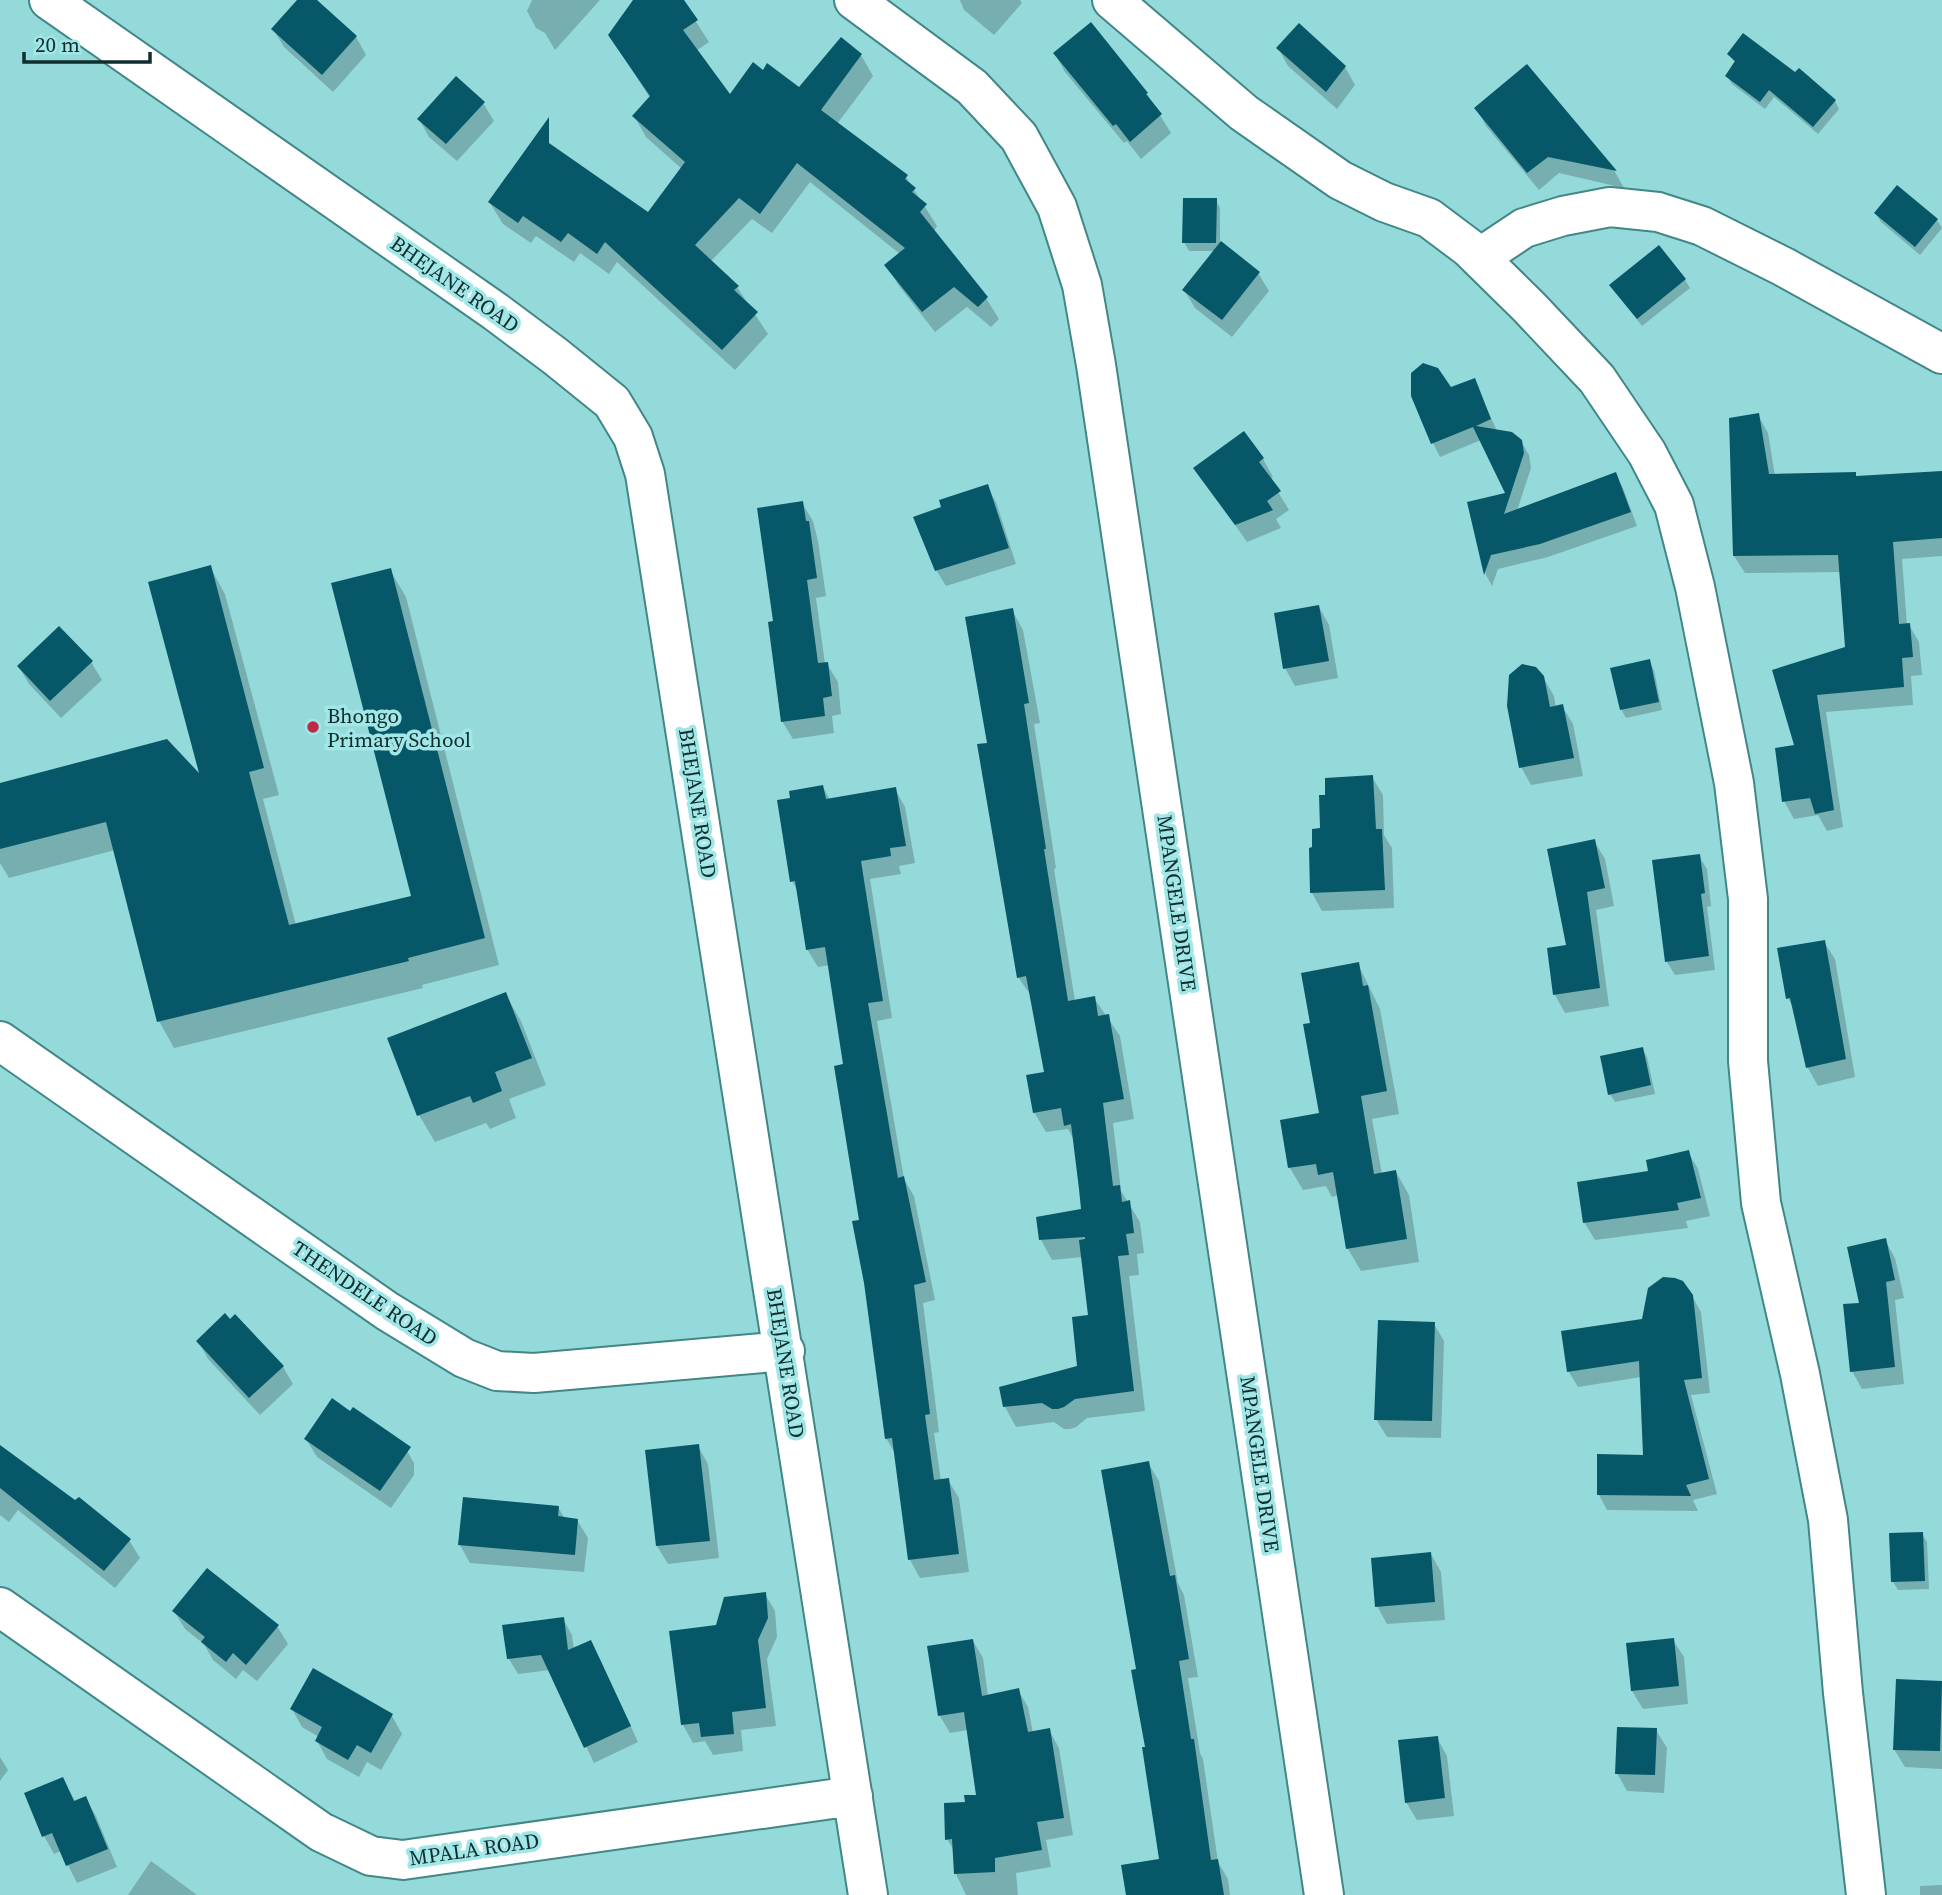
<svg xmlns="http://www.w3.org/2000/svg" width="1942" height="1895" font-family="'Source Serif 4',serif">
<rect width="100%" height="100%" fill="#95dadb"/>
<path fill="#0003" d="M299,0H315L356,37L366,55L333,92L284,47L273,29Z
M532,0H600L555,50L545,33L536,28L527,11Z
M635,0H682L709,42L696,51L730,97L763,72L799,90L861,55L873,76L837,124L906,177L937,226L934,231L986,298L999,319L991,327L967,307L935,332L899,286L886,265L900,254L810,182L772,233L752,219L710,262L737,287L768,334L735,370L617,262L609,274L580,253L574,262L536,236L531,243L503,224L490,203L648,214L682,169L646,137L634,116L650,98L610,36Z
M960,0H1020L1022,3L994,35L964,10Z
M1090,25L1147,94L1171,133L1141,159L1127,141L1124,143L1065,72L1055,54Z
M1278,48L1345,67L1355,85L1337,109L1288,66Z
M1729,54L1835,101L1839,109L1818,134L1774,97L1765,109L1732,84L1727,76L1736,64Z
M1527,67L1615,172L1624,188L1559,173L1539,190L1486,126L1476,108Z
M483,103L494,121L457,161L429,137L419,119Z
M1216,200L1220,208V243L1258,273L1269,291L1232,337L1195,308L1184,290L1215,251H1189L1184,242Z
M1876,214L1937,220L1942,228L1920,255L1881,222Z
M1685,280L1690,288L1642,326L1611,286Z
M1474,380L1497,431L1521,441L1529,455L1531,468L1517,511L1616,475L1623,488L1637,526L1548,557L1498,569L1492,586L1486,575L1469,503L1507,494L1481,440L1440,457L1433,443L1451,389Z
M1758,415L1768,433L1775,476L1855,474L1857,478L1942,472V556L1902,559L1907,625H1909L1919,642L1922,675L1911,676L1913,705L1826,712L1843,827L1827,831L1818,815L1794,819L1784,801L1797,747L1774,671L1847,648L1841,572L1745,573L1734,556Z
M1244,434L1263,459L1273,477L1270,479L1289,510L1276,519L1281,528L1247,542L1196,469Z
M987,486L996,502L1016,564L946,586L936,570L944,508Z
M802,503L813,521L818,541L826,596L816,598L825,664H827L838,682L841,714L832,716L834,733L793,739L782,721L775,623Z
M210,567L225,594L279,795L263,799L296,925L413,897L390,570L406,597L499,965L422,985L423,988L174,1048L159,1021L115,850L9,878L0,863V785L202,779Z
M1319,607L1329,625L1338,678L1295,686L1285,668Z
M1012,610L1023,630L1040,723L1034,724L1056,868L1054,869L1075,1001L1094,998L1120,1036L1134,1119L1113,1123L1121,1191L1140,1222L1144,1253L1137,1254L1139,1275L1129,1276L1145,1411L1087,1418L1076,1427L1070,1429H1064L1054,1422L1016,1427L1005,1407L1079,1368L1090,1317L1083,1257L1052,1260L1041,1240L1083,1210L1074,1140L1068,1129L1046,1132L1034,1112L1046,1073L1032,997L1018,977L989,744Z
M1649,661L1654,670L1662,710L1626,718L1621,709Z
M91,662L102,680L61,718L29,684L19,667Z
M1543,677L1554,696L1556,708L1562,706L1573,724L1583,776L1531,785L1521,767Z
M1372,777L1383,795L1384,835L1392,848L1394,908L1322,911L1312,893L1314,849L1322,830L1327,796Z
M823,787L830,800L895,789L905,807L915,863L899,866L901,874L870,879L892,1018L877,1021L904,1179L914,1196L935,1300L923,1303L939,1432L934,1433L941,1481L948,1480L959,1498L969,1572L920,1578L910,1560L896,1455L886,1438L845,1066L830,965L818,967L807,949L799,893L792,881V799Z
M1594,841L1605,859L1614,906L1596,910L1609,1006L1565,1013L1555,995Z
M1699,856L1707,869L1711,906L1707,907L1715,970L1675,975L1667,962Z
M1824,942L1835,959L1855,1077L1818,1086L1808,1068L1794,1009L1788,998Z
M1358,964L1380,1009L1399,1114L1372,1119L1382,1174L1396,1172L1409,1195L1419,1262L1361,1271L1348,1249L1339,1195L1332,1197L1326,1186L1303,1190L1290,1168L1321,1114L1312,1024Z
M505,994L521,1021L546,1085L509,1099L516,1118L490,1129L486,1123L435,1142L419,1115L389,1039Z
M1642,1049L1647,1057L1655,1094L1615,1102L1610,1094Z
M1688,1152L1698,1169L1710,1216L1686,1221L1688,1228L1595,1240L1584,1222L1651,1172Z
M1885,1240L1895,1258L1904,1298L1895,1300L1904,1384L1862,1389L1852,1371L1861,1304Z
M1692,1296L1701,1312L1710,1393L1691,1395L1717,1494L1693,1500L1698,1511L1607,1510L1599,1495L1645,1457L1641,1377L1578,1387L1569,1372L1644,1320Z
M1434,1324L1444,1341L1441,1438L1387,1437L1376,1419Z
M198,1341L283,1367L293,1384L260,1415L208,1359Z
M306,1439L403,1444L414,1463V1475L391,1508L317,1457Z
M698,1446L708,1464L719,1558L668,1564L657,1546Z
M0,1447L129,1540L140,1558L115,1588L18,1510L9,1522L0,1515Z
M1148,1463L1159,1481L1178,1583L1184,1595L1198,1677L1188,1678L1200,1753L1203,1759L1218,1862L1228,1879L1230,1895H1127L1161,1861L1138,1671Z
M558,1507L565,1519L577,1520L588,1538L584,1572L470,1563L460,1545Z
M1922,1534L1927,1542L1929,1589L1898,1590L1893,1582L1891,1535Z
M1431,1554L1441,1572L1445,1620L1387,1624L1377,1606Z
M765,1594L775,1611L777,1637L767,1659L776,1726L741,1730L743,1751L713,1755L705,1741L693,1743L683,1725L717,1627Z
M174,1611L277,1626L288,1644L257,1681L243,1670L236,1679L213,1660L204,1644L185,1629Z
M563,1619L572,1635L574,1650L599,1657L638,1742L594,1763L550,1670L518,1674L509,1659Z
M1673,1640L1684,1657L1688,1704L1643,1709L1632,1691Z
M973,1641L983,1658L988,1696L1018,1690L1028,1707L1033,1733L1049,1730L1059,1748L1073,1835L1046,1840L1051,1867L1016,1873L1018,1895H966L956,1874L955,1852L947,1839L967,1803L978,1796L968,1730L950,1733L940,1716L929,1648Z
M1942,1682V1769L1905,1767L1894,1749Z
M292,1709L392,1716L402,1734L381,1770L367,1762L359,1777L327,1759L317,1741L319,1737L302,1727Z
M1656,1730L1667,1748L1664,1793L1627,1791L1617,1773Z
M1437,1738L1447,1756L1454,1816L1417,1820L1406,1802Z
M0,1757L8,1770L0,1781Z
M63,1779L76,1803L86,1799L96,1816L117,1867L77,1883L61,1851L54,1854L44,1836Z
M151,1861L197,1895H128Z
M1942,1885V1895H1920V1886Z"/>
<path fill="#065768" d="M297,0H317L357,36L322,75L271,29Z
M633,0H684L698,20L683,30L730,94L753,62L763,70L767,63L799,87L841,37L862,54L821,110L908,175L905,179L916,188L912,192L927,204L920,212L988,297L978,307L954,287L922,312L884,265L905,248L797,163L760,214L739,198L695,245L739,286L734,290L758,312L722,350L605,242L597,254L568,233L561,242L523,216L518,223L488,202L549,117V143L648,212L685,162L632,116L650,96L608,35Z
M1091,22L1148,93L1146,94L1162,114L1130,142L1116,124L1113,126L1053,53Z
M1299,23L1346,66L1326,92L1276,48Z
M1743,33L1795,72L1799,68L1836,100L1813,127L1769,90L1760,102L1725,76L1735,61L1727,54Z
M1527,64L1617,171L1548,157L1527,173L1474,108Z
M456,76L485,102L446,144L417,119Z
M1897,185L1938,219L1915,247L1874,213Z
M1183,198H1217L1216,243H1182Z
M1221,241L1260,272L1222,320L1182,290Z
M1659,245L1686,279L1637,319L1609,285Z
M1423,363L1438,368L1451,387L1475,378L1491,419L1476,426L1512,432L1522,440L1524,453L1504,514L1616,472L1631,512L1540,544L1491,555L1484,575L1467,502L1505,493L1473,427L1431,444L1411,396V373Z
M1759,413L1769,474L1856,472V476L1942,471V538L1893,542L1899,624L1910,623L1913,657L1902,658L1904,687L1817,695L1834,810L1815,814L1810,798L1782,802L1775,748L1794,745L1772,670L1845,647L1838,555L1733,556L1729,418Z
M1244,431L1264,458L1259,462L1281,491L1267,501L1273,510L1235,525L1193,468Z
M988,484L1009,548L935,571L913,517L941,507L939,500Z
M803,501L806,521H809L817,578L807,580L818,663L828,662L832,696L823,698L825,716L781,722L768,622L773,621L757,508Z
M211,565L264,768L249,772L289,925L411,896L331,583L391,568L485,938L408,958L409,961L157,1022L106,822L0,849V783L167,739L199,773L148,582Z
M1319,605L1329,661L1283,669L1274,613Z
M1013,608L1029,703L1024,704L1046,849H1044L1068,1001L1095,996L1098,1016L1109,1014L1124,1099L1103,1103L1113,1186L1120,1185L1122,1202L1130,1200L1134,1233L1126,1234L1129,1255L1118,1256L1134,1391L1075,1399L1064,1407L1058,1409H1052L1042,1403L1003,1407L999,1387L1077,1366L1072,1317L1088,1315L1079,1240L1085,1239V1237L1039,1240L1036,1217L1081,1209L1079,1189L1071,1124L1064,1126L1061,1108L1033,1113L1026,1075L1044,1072L1026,976L1017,978L977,744L987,743L965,617Z
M59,626L93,661L50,701L17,666Z
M1650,659L1659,702L1620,710L1610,668Z
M1522,664L1536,667L1544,676L1550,707L1563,704L1574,758L1519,768L1507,706L1509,675Z
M1373,775L1376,829H1382L1385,890L1310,893L1309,848L1312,847V829L1320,828L1319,795H1325V778Z
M823,785L826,799L896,787L906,846L890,848L891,856L861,861L883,1001L868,1003L898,1178L904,1176L926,1282L914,1285L930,1414L925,1415L934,1480L949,1478L959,1554L908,1560L892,1438L885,1439L864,1283L852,1221L859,1220L834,1066L843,1064L825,947L806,950L795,881L790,882L777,800L790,798L789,791Z
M1595,839L1605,888L1587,892L1600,988L1553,995L1547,948L1566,945L1547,849Z
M1700,854L1705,893L1701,894L1709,956L1665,962L1652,860Z
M1825,940L1846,1059L1806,1068L1790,998L1786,999L1777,948Z
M1359,962L1363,986L1368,985L1387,1091L1361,1096L1374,1174L1396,1170L1407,1239L1346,1249L1333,1172L1318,1175L1316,1164L1288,1168L1280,1120L1319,1113L1303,1024L1310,1023L1301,973Z
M506,992L532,1058L495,1072L502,1091L473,1103L470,1096L417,1116L387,1038Z
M1643,1047L1651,1085L1608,1095L1600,1056Z
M1689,1150L1701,1198L1677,1203L1679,1210L1583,1223L1577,1182L1648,1171L1646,1160Z
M1886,1238L1895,1280L1886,1282L1895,1367L1850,1372L1843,1304L1859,1303L1847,1247Z
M1663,1277L1675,1278L1683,1281L1693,1295L1702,1378L1684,1380L1709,1479L1686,1485L1691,1496L1597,1495V1454L1643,1455L1639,1361L1567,1372L1561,1331L1642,1319L1648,1288Z
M225,1313L230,1319L235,1314L284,1366L249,1398L196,1341Z
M1378,1320L1435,1322L1432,1421L1374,1420Z
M332,1398L350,1411L353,1407L411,1447L380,1491L304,1439Z
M699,1444L710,1541L656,1546L645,1450Z
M0,1445L75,1500L79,1497L131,1539L104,1571L0,1488Z
M1149,1461L1170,1576L1175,1575L1189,1659L1179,1661L1191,1739H1194L1211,1860L1218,1859L1224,1895H1126L1121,1865L1159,1859L1142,1747H1145L1131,1670L1136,1669L1101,1470Z
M463,1497L559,1506L558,1516L578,1519L575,1555L458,1545Z
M1923,1532L1925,1581L1891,1582L1889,1533Z
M1431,1552L1435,1602L1375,1607L1371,1558Z
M207,1568L279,1625L246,1665L233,1653L226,1662L201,1642L205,1637L172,1611Z
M766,1592L768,1618L758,1640L766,1708L732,1712L734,1734L701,1737L699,1723L681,1725L669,1631L716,1625L724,1597Z
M564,1617L568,1650L591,1640L631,1726L584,1748L541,1655L507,1659L502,1625Z
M1674,1638L1679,1686L1631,1691L1626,1643Z
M973,1639L982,1696L1019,1688L1028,1732L1050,1728L1064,1818L1037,1822L1042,1850L995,1858V1872L954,1874L952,1839L945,1840L944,1803L965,1802L964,1795H976L964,1712L938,1716L927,1646Z
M313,1668L393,1714L371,1753L357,1745L348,1760L315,1741L322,1727L290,1709Z
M1896,1679L1942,1681L1940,1751L1893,1750Z
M1617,1727L1657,1728L1655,1775L1615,1774Z
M1438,1736L1445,1798L1405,1803L1398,1740Z
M63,1777L74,1801L86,1796L108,1849L66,1866L52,1833L42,1837L24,1793Z"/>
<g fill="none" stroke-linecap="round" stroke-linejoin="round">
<defs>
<path id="minor" d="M49,0L496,312L555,356L612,402L633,437L645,474L868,1895
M854,0L972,87L1019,137L1057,207L1082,285L1096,365L1324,1895
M1112,0L1244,113L1340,180L1384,202L1429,218L1469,248L1529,307L1597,379L1647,453L1674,505L1695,587L1734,783L1748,899V1061L1761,1203L1800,1374L1828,1520L1843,1693L1866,1895
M1479,258L1524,228L1563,216L1610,207L1658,212L1702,226L1784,267L1942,354
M0,1041L387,1311L464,1358L497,1371L534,1373L785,1351
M0,1607L321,1832L371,1856L403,1860L853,1796"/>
</defs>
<use href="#minor" stroke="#428788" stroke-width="42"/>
<use href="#minor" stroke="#fff" stroke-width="38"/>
</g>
<circle fill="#bc2b43" stroke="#a1e7e8" stroke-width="2.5" cx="313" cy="727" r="7"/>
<g text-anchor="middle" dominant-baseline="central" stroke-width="7" stroke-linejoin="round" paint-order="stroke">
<g font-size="21" fill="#112e2e" stroke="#a1e7e8">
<text transform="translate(455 284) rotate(35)">BHEJANE ROAD</text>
<text transform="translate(698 803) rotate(81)">BHEJANE ROAD</text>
<text transform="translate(1177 903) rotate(82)">MPANGELE DRIVE</text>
<text transform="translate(365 1293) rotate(34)">THENDELE ROAD</text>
<text transform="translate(786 1363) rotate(81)">BHEJANE ROAD</text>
<text transform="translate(1260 1464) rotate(82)">MPANGELE DRIVE</text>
<text transform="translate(474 1849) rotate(-8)">MPALA ROAD</text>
</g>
<g font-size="21" fill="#112e2e" stroke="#a1e7e8" text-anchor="start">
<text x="327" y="715">Bhongo<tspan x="327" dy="24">Primary School</tspan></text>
</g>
</g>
<path d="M24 52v10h126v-10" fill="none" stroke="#112e2e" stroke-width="3.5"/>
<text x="35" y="52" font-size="21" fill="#112e2e" stroke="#a1e7e8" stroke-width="5" paint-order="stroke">20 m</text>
</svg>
